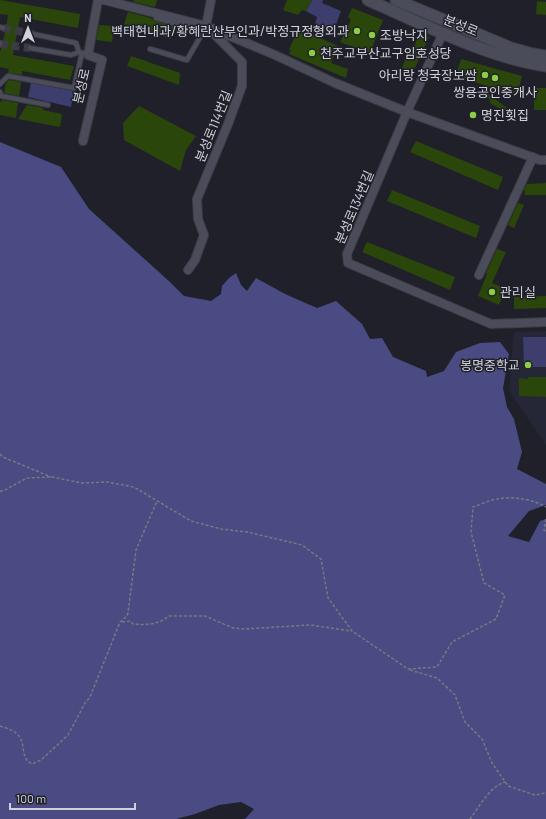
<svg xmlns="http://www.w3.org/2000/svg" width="546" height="819" font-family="Barlow,'Noto Sans KR',sans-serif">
<rect width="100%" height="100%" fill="#1f202a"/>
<path fill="#252636" d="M546,331V445L509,391L513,340L515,332Z"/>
<path fill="#3d3e6e" d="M312,0H323L322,3L341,11L333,33L315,25L317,17L306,11Z
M31,83L74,91L71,107L28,97Z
M523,337H546V367H524Z"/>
<path fill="#494b82" d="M0,142L61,167L89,209L170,282L184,296L211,301L221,294L222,286L229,278L236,273L241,285L247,291L256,278L285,294L317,308L336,301L362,324L370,339L382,338L393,357L426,371L427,377L444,371L456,352L480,343L500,342L509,354L503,388L507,407L514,419L522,452L517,469L546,484V505L529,511L508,536L529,542L540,521L546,519V819H245L254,809L241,802L219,805L195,814L176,819H0Z"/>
<path fill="#2b460b" d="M0,0L80,14L78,28L20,17L13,55L74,66L70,80L22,71V75L8,73L9,69L0,67V52L3,44V41L6,29L8,15L0,14Z
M134,0H157L155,7L133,2Z
M287,0H312L306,11L302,10L298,15L283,10Z
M537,1L546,2V15L536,14Z
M352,8L383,20L370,53L340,42L351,20L348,17Z
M128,12L151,18L155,21L175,27L171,39L124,24Z
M99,25L114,26L112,42L96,40Z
M299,29L338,46L331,63L348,69L346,78L289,54L291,51L289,49Z
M419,33L429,37L413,72L402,68L407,54L411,56Z
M131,56L180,73L179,85L127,66Z
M461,59L522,76L517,96L456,76Z
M9,80L21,82L19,96L4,93L6,83Z
M534,88H546V110H534Z
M486,92L508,109L506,112L491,104Z
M2,100L18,103L16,118L0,115V101L2,102Z
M27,105L43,108V110L62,114L60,127L18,119Z
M139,106L196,136L186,150L180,171L124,140L123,123Z
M416,141L503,177L498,190L410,152Z
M546,183V195H525L524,189L527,184Z
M392,190L480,226L476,238L387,201Z
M518,203L524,205L514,228L508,225Z
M367,242L455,277L450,290L362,252Z
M497,249L506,252L492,283L506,289L499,305L478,296L487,274L486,273Z
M546,296V308L514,309V297Z
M528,377H546V397L519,396V378L528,379Z"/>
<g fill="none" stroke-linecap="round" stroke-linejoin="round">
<path stroke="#3a3b44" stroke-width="8" stroke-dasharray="8 4" stroke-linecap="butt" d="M3,28L33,34
M0,44L30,48"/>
<defs>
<path id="lane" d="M156,18L203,32L204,30
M0,27L3,28
M33,34L76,43L79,52
M0,43V44
M30,48L71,55L79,52L83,53
M150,49L187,60L203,32
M0,84L8,76L74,88L82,53
M0,92L1,96L48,105"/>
<path id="street" d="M104,0L206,26L275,55L335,83L407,112L540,160H546
M443,33L407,112L347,254L348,263L491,324L546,322
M83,141L102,60L88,55L98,0
M188,270L195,260L204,235L198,219L197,199L228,124L242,86V62L206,26L211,0
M479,275L533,157"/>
<path id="secondary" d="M368,0C423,24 486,57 546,66
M396,0L511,48L533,54L546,56"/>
</defs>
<use href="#lane" stroke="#3d3d46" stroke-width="6"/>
<use href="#street" stroke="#3d3d46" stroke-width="10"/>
<use href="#secondary" stroke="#3d3d46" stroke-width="13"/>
<path stroke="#787982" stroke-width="1.5" stroke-dasharray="3 2" stroke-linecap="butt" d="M0,454L3,457L51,477
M0,491H3L27,478L52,477L82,483L107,482L134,487L191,521L221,529L247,532L302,545L321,559L328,598L352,631L408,669L437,667L452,642L496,619L505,595L484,583L471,532L473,507C480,505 489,500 497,499C513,496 532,499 546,507
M546,519L544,530L546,532
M122,622L130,621L133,624C146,625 158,625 169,616H205L233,628L244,629L310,625L351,631
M410,670L437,678L455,695L465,722L482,739L492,763L508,786L535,795L546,793
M0,726C6,728 13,730 17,734C27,742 19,758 32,764L41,760L68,735L85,703L90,697L120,622L127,616L128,613L136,550L157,501
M470,819C480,806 489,787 505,782"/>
<use href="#lane" stroke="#4b4c59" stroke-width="4"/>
<use href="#street" stroke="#4b4c59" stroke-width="8"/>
<use href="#secondary" stroke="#4b4c59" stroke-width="11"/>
</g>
<g fill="#8bce46" stroke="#1f202a" stroke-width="1.5">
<circle cx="357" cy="31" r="4"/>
<circle cx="372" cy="35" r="4"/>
<circle cx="312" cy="53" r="4"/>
<circle cx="485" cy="75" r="4"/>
<circle cx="495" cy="78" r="4"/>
<circle cx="473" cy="115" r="4"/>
<circle cx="492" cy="292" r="4"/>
<circle cx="528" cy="365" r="4"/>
</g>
<g text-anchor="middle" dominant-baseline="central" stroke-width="3" stroke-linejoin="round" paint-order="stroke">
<g font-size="13" fill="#d0d1d9" stroke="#1f202a">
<text transform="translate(461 25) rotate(22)">분성로</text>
<text transform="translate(81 86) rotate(-77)">분성로</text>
<text transform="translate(213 126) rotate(-68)">분성로114번길</text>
<text transform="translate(354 207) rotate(-67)">분성로134번길</text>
</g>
<g font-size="13" fill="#d0d1d9" stroke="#1f202a" text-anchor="start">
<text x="349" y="31" text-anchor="end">백태현내과/황혜란산부인과/박정규정형외과</text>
<text x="380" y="35">조방낙지</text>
<text x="320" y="53">천주교부산교구임호성당</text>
<text x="477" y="75" text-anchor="end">아리랑 청국장보쌈</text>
<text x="495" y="92" text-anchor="middle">쌍용공인중개사</text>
<text x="481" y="115">명진횟집</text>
<text x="500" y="292">관리실</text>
<text x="520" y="365" text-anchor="end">봉명중학교</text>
</g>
</g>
<g transform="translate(28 28)" stroke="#1f202a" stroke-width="3" paint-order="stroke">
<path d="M0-3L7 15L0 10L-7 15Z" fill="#d0d1d9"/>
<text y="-6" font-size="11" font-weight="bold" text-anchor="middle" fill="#d0d1d9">N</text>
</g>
<path d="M10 803v6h125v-6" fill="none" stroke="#d0d1d9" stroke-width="2"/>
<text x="16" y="803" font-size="12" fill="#d0d1d9" stroke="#1f202a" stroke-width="3" paint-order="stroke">100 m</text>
</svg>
